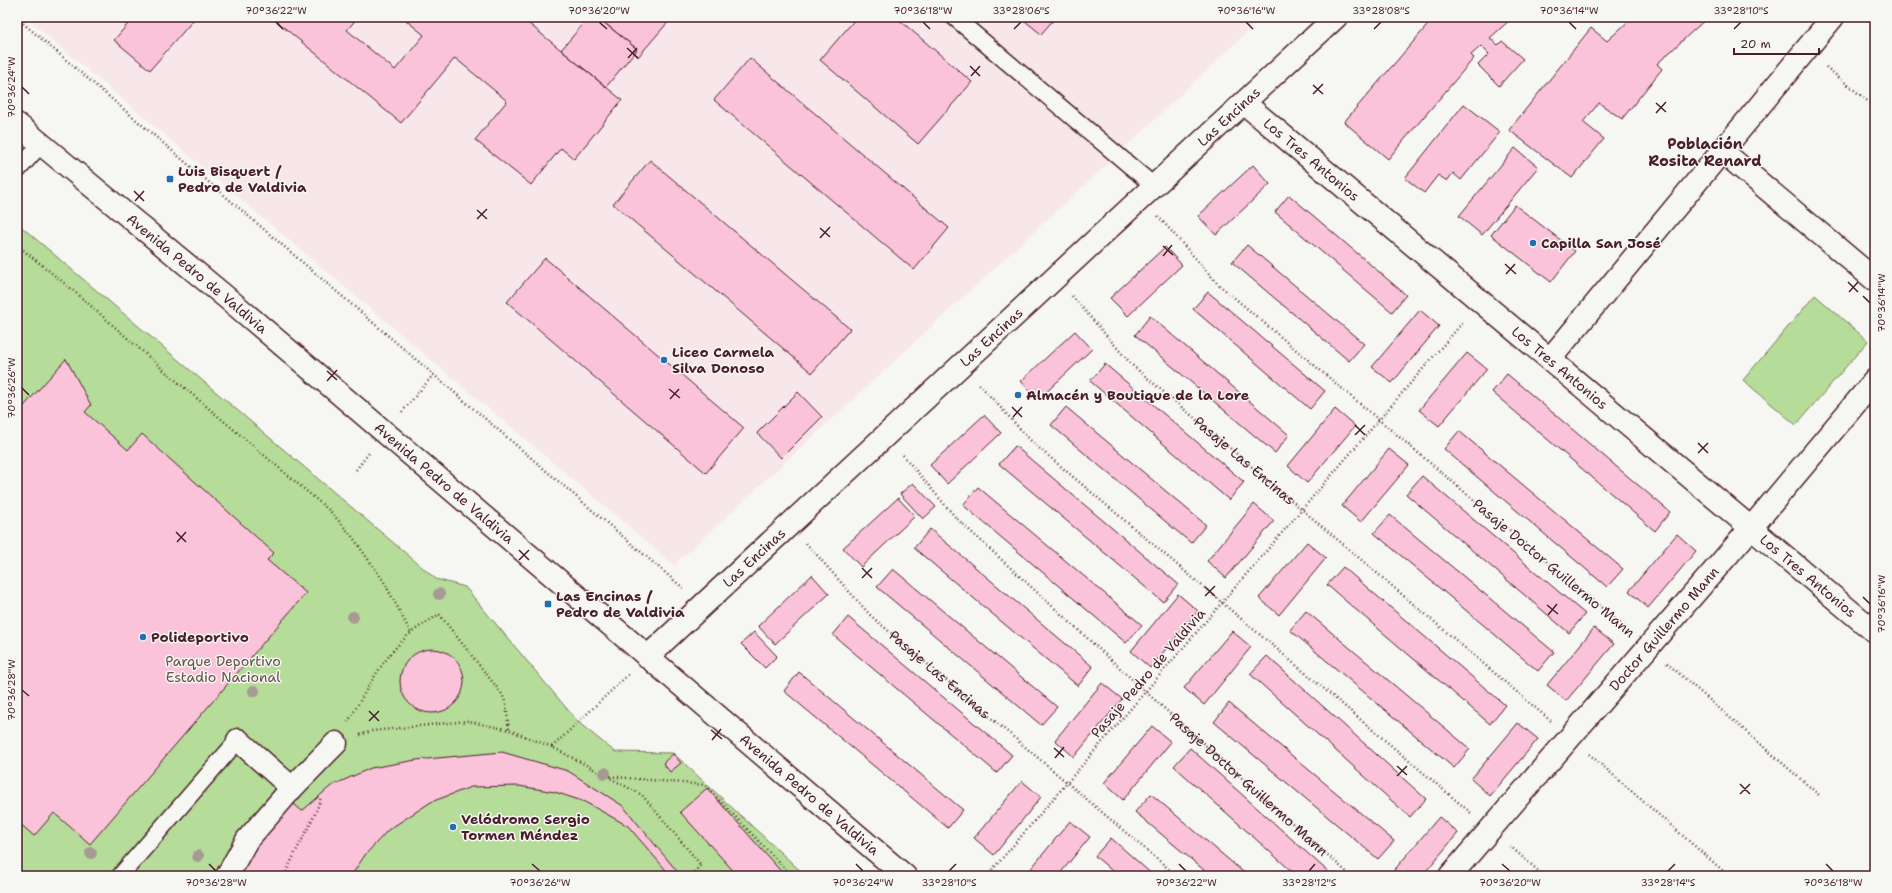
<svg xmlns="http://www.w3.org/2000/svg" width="1892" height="893" font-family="'Shantell Sans',sans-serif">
<rect width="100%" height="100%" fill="#f6f6f2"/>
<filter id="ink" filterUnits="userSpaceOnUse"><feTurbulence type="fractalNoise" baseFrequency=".025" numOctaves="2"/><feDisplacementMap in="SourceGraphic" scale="8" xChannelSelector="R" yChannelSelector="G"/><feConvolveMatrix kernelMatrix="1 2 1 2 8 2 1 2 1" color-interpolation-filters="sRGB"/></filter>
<g filter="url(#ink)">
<path fill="#f7e7eb" d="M25,17H1263L1117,155L674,565Z"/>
<path fill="#b5dc98" stroke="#807e62" d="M17,223L436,579L465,587L578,722L615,752L673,753L806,876H17Z
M1815,295L1868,341L1796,425L1743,380Z"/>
<path fill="#fac3da" stroke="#4a1f2b" d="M134,17H196L150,70L114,40Z
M271,17H358L347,30L395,70L424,35L402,17H533L528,23L622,100L574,159L561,148L531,185L475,140L507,101L455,58L401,123Z
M589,17H597L637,49L606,87L561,50Z
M597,17H664L669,21L638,57L634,53L637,49Z
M857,17H896L972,82L918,144L820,60Z
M1020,17H1056L1041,34Z
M1429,17H1513L1490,38L1498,45L1502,41L1523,59L1499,86L1478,65L1489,54L1481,46L1471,55L1474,58L1388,159L1344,122L1432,20Z
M1633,17H1708L1657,64L1662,69L1622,119L1599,103L1583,122L1604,139L1572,178L1509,130L1591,28L1607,41Z
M750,58L949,228L914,270L714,100Z
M1464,104L1500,132L1461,180L1453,173L1447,181L1438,175L1424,193L1405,178Z
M1515,148L1538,167L1482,235L1459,216Z
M650,160L850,329L812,373L613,204Z
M1253,165L1270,184L1216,235L1198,216Z
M1289,195L1406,295L1392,312L1275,212Z
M1515,205L1575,251L1551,282L1491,235Z
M1247,245L1364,344L1349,361L1232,262Z
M1165,247L1182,265L1128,316L1110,298Z
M545,258L744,428L706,473L507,302Z
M1208,292L1325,391L1310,409L1193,309Z
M1420,310L1439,326L1392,383L1372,367Z
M1150,316L1289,435L1275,453L1135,335Z
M1075,331L1092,349L1038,400L1021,381Z
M1467,353L1487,369L1439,426L1419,410Z
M66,359L91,405L85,412L128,450L142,434L274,553L267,560L306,593L90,844L54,813L34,836L17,821V414Z
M1105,364L1244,482L1229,500L1090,381Z
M1507,374L1670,512L1655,531L1492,392Z
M798,392L822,417L781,458L757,433Z
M1066,407L1206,525L1191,543L1051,425Z
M1335,409L1355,426L1307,483L1288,466Z
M984,415L1001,433L947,484L930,465Z
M1459,431L1623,569L1607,587L1444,449Z
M1015,446L1178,584L1163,602L999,464Z
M1389,449L1409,465L1361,522L1342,506Z
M1422,476L1585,614L1569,633L1406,494Z
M913,483L936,507L923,519L900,494Z
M978,487L1142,625L1126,643L963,505Z
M898,498L915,516L861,567L843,548Z
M1254,504L1274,521L1226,578L1207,561Z
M1390,515L1554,652L1538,671L1374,533Z
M930,529L1093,667L1078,686L914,548Z
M1677,534L1696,551L1648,608L1629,591Z
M1307,542L1326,558L1279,615L1259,598Z
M1343,567L1505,705L1490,724L1327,585Z
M893,569L1057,707L1041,725L877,587Z
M812,575L829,594L775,644L758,626Z
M1178,594L1198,611L1150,668L1131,651Z
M1306,611L1470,749L1454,768L1290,630Z
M848,617L1012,755L997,773L833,635Z
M1594,628L1614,644L1566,701L1547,685Z
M1232,631L1251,647L1204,705L1184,688Z
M754,632L777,656L765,668L741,644Z
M400 681a32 32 0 1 1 64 0a32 32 0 1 1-64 0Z
M1267,656L1426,799L1410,817L1250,674Z
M799,672L963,810L948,828L784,691Z
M1102,683L1122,699L1074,757L1055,740Z
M1229,703L1394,841L1378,859L1214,722Z
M1518,723L1538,739L1490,796L1471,779Z
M1152,726L1171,742L1123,800L1104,783Z
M1190,748L1333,876H1297L1174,766Z
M502,752L568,771L623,806L681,876H671L628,826L585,802L555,792L519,786L471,787L431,802L388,830L365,855L351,876H236L288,799L302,811L331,786L371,768L416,760Z
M673,754L681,763L670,772L663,763Z
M1022,781L1041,797L994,855L974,838Z
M707,788L785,876H738L680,812Z
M1151,794L1248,876H1211L1135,812Z
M1439,817L1458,833L1422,876H1393L1391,874Z
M1070,821L1090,837L1058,876H1025Z
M1111,838L1154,876H1118L1095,856Z"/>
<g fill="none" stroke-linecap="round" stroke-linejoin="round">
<defs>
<path id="lane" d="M954,17L1154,186
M17,171L41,144
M120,876L238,740"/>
<g id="street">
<path id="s4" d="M1244,103L1875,632"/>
<path d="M1722,151L1875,280"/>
<path d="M1550,359L1833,17"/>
<path d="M238,740L292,788"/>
<path d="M227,876L247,840L292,788L336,743"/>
<path id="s5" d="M1450,876L1751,528L1875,380"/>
</g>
<g id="secondary">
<path id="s6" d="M17,124L233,303L905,876"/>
<path id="s7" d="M647,657L1336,17"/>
</g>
</defs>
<use href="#lane" stroke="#4a1f2b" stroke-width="19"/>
<use href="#street" stroke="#4a1f2b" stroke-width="25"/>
<use href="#secondary" stroke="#4a1f2b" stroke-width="25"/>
<g stroke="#4a1f2b" stroke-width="2.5" stroke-dasharray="1 3" stroke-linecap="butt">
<path d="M17,18L683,588"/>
<path d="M1826,67L1875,107"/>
<path d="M1158,216L1218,284L1628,630"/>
<path d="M17,245L74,291L167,373L330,511L351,535L383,580L411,633"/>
<path id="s1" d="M1072,296L1132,365L1551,721"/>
<path d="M979,384L1033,443L1471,813"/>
<path d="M402,412L434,374"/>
<path id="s2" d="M903,455L956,518L1146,692L1351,876"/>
<path d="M356,470L369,453"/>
<path id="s3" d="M806,543L871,616L1177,876"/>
<path d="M1667,663L1819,795"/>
<path d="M348,722C366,691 383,656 411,633C419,626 430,621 439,614L502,694L506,704L509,730"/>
<path d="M360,735L372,731L467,721L509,730L552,747L642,795L701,865L694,872"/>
<path d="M552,747L629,674"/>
<path d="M1589,754L1729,876"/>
<path d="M606,776L705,785L792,876"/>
<path d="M1510,846L1544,876"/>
<path d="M285,876C295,848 313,825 321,797"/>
<path d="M987,876L1464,321"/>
</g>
<use href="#lane" stroke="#f6f6f2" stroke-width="16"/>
<use href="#street" stroke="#f6f6f2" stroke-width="22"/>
<use href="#secondary" stroke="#f6f6f2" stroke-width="22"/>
</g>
<g fill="#a69a93">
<circle cx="439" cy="594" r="6"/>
<circle cx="353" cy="617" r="6"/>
<circle cx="254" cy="691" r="6"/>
<circle cx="605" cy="773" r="6"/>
<circle cx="91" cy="853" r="6"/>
<circle cx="198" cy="856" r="6"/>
</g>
</g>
<path fill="none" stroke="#4a1f2b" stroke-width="1.5" d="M276,22L283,29M599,22L607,29M923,22L930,29M1246,22L1253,29M1569,22L1576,29M1014,29L1021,22M1374,29L1381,22M1734,29L1741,22M627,48L638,58M628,58L637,48M970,66L980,76M971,76L980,66M1313,85L1323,94M22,87L29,94M1313,94L1323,84M1656,103L1666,112M1656,113L1666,102M134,191L144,201M135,201L144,191M477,210L487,219M477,219L487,209M820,228L830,237M820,238L830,227M1163,246L1173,255M1163,256L1172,245M1505,264L1516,274M1506,274L1515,264M1848,282L1858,292M1849,292L1858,282M1863,296L1870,303M327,371L337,380M327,381L337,370M22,388L29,395M669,389L680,398M670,399L679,389M1012,407L1022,417M1013,417L1022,407M1355,425L1365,435M1355,435L1365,425M1698,443L1708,453M1698,453L1708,443M176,532L186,542M177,542L186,532M519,550L529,560M519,560L529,550M862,568L872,578M862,578L872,568M1205,587L1215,596M1205,596L1215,586M1863,597L1870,604M1547,605L1558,614M1548,615L1557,604M22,690L29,696M369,711L379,721M369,721L379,711M711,730L722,739M712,740L721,729M1054,748L1064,757M1055,758L1064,747M1397,766L1407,775M1397,776L1407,766M1740,784L1750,794M1740,794L1750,784M209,864L216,871M532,864L540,871M856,864L863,871M1179,864L1186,871M1502,864L1510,871M1826,864L1833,871M949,871L956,864M1309,871L1315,864M1668,871L1675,864"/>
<g fill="#1f6fb2" stroke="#f6f6f2" stroke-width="1.5">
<rect x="166" y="175" width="8" height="8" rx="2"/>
<circle cx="1533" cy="243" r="4"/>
<circle cx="664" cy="360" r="4"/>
<circle cx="1018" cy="395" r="4"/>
<rect x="544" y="600" width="8" height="8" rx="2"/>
<circle cx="143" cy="637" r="4"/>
<circle cx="453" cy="827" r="4"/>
</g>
<g text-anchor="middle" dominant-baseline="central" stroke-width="3" stroke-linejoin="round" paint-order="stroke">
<g font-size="14" fill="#4a1f2b" stroke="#f6f6f2">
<text stroke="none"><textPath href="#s7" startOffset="794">Las Encinas</textPath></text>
<text stroke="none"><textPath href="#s4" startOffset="88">Los Tres Antonios</textPath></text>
<text stroke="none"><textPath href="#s6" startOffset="234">Avenida Pedro de Valdivia</textPath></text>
<text stroke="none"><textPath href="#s7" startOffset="470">Las Encinas</textPath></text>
<text stroke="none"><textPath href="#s4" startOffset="412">Los Tres Antonios</textPath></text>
<text stroke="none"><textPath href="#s1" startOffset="239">Pasaje Las Encinas</textPath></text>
<text stroke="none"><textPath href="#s6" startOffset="558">Avenida Pedro de Valdivia</textPath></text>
<text stroke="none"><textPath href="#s7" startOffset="146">Las Encinas</textPath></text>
<text transform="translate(1554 568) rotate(40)">Pasaje Doctor Guillermo Mann</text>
<text stroke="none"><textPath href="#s4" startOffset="736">Los Tres Antonios</textPath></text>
<text stroke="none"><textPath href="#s5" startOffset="327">Doctor Guillermo Mann</textPath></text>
<text transform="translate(1148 673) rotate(-49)">Pasaje Pedro de Valdivia</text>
<text stroke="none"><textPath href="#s3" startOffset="188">Pasaje Las Encinas</textPath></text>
<text stroke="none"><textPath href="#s2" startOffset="478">Pasaje Doctor Guillermo Mann</textPath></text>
<text stroke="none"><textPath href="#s6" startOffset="1038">Avenida Pedro de Valdivia</textPath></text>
</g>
<g font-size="14" font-weight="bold" fill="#4a1f2b" stroke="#f6f6f2" text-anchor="start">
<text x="178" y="171">Luis Bisquert /<tspan x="178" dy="16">Pedro de Valdivia</tspan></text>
<text x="1541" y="243">Capilla San José</text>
<text x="672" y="352">Liceo Carmela<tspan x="672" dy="16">Silva Donoso</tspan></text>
<text x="1026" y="395">Almacén y Boutique de la Lore</text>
<text x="556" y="596">Las Encinas /<tspan x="556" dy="16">Pedro de Valdivia</tspan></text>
<text x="151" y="637">Polideportivo</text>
<text x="461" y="819">Velódromo Sergio<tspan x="461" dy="16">Tormen Méndez</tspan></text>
</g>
<g font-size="14" fill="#654e46" stroke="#f6f6f2">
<text x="223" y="661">Parque Deportivo<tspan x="223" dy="16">Estadio Nacional</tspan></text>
</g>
<g font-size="15" font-weight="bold" fill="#4a1f2b" stroke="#f6f6f2">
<text x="1705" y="144">Población<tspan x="1705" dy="17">Rosita Renard</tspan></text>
</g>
</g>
<rect width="1892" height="893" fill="none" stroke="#f6f6f2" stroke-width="44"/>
<path d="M1734 48v6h85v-6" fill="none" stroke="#4a1f2b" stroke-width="2"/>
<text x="1740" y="48" font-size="12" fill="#4a1f2b" stroke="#f6f6f2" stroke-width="3" paint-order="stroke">20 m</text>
<rect x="22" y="22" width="1848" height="849" fill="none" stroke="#4a1f2b" stroke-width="1.5"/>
<g font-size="10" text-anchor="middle" fill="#4a1f2b">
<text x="276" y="14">70°36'22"W</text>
<text x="599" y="14">70°36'20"W</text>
<text x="923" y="14">70°36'18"W</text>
<text x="1021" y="14">33°28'06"S</text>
<text x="1246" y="14">70°36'16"W</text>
<text x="1381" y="14">33°28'08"S</text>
<text x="1569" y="14">70°36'14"W</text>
<text x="1741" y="14">33°28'10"S</text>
<text transform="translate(11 87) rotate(-90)" y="4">70°36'24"W</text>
<text transform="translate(1881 303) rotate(-90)" y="4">70°36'14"W</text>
<text transform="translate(11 388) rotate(-90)" y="4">70°36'26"W</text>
<text transform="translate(1881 604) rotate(-90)" y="4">70°36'16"W</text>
<text transform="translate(11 690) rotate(-90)" y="4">70°36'28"W</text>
<text x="216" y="886">70°36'28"W</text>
<text x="540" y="886">70°36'26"W</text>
<text x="863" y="886">70°36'24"W</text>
<text x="949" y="886">33°28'10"S</text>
<text x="1186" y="886">70°36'22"W</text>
<text x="1309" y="886">33°28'12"S</text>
<text x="1510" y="886">70°36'20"W</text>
<text x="1668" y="886">33°28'14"S</text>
<text x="1833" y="886">70°36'18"W</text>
</g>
</svg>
